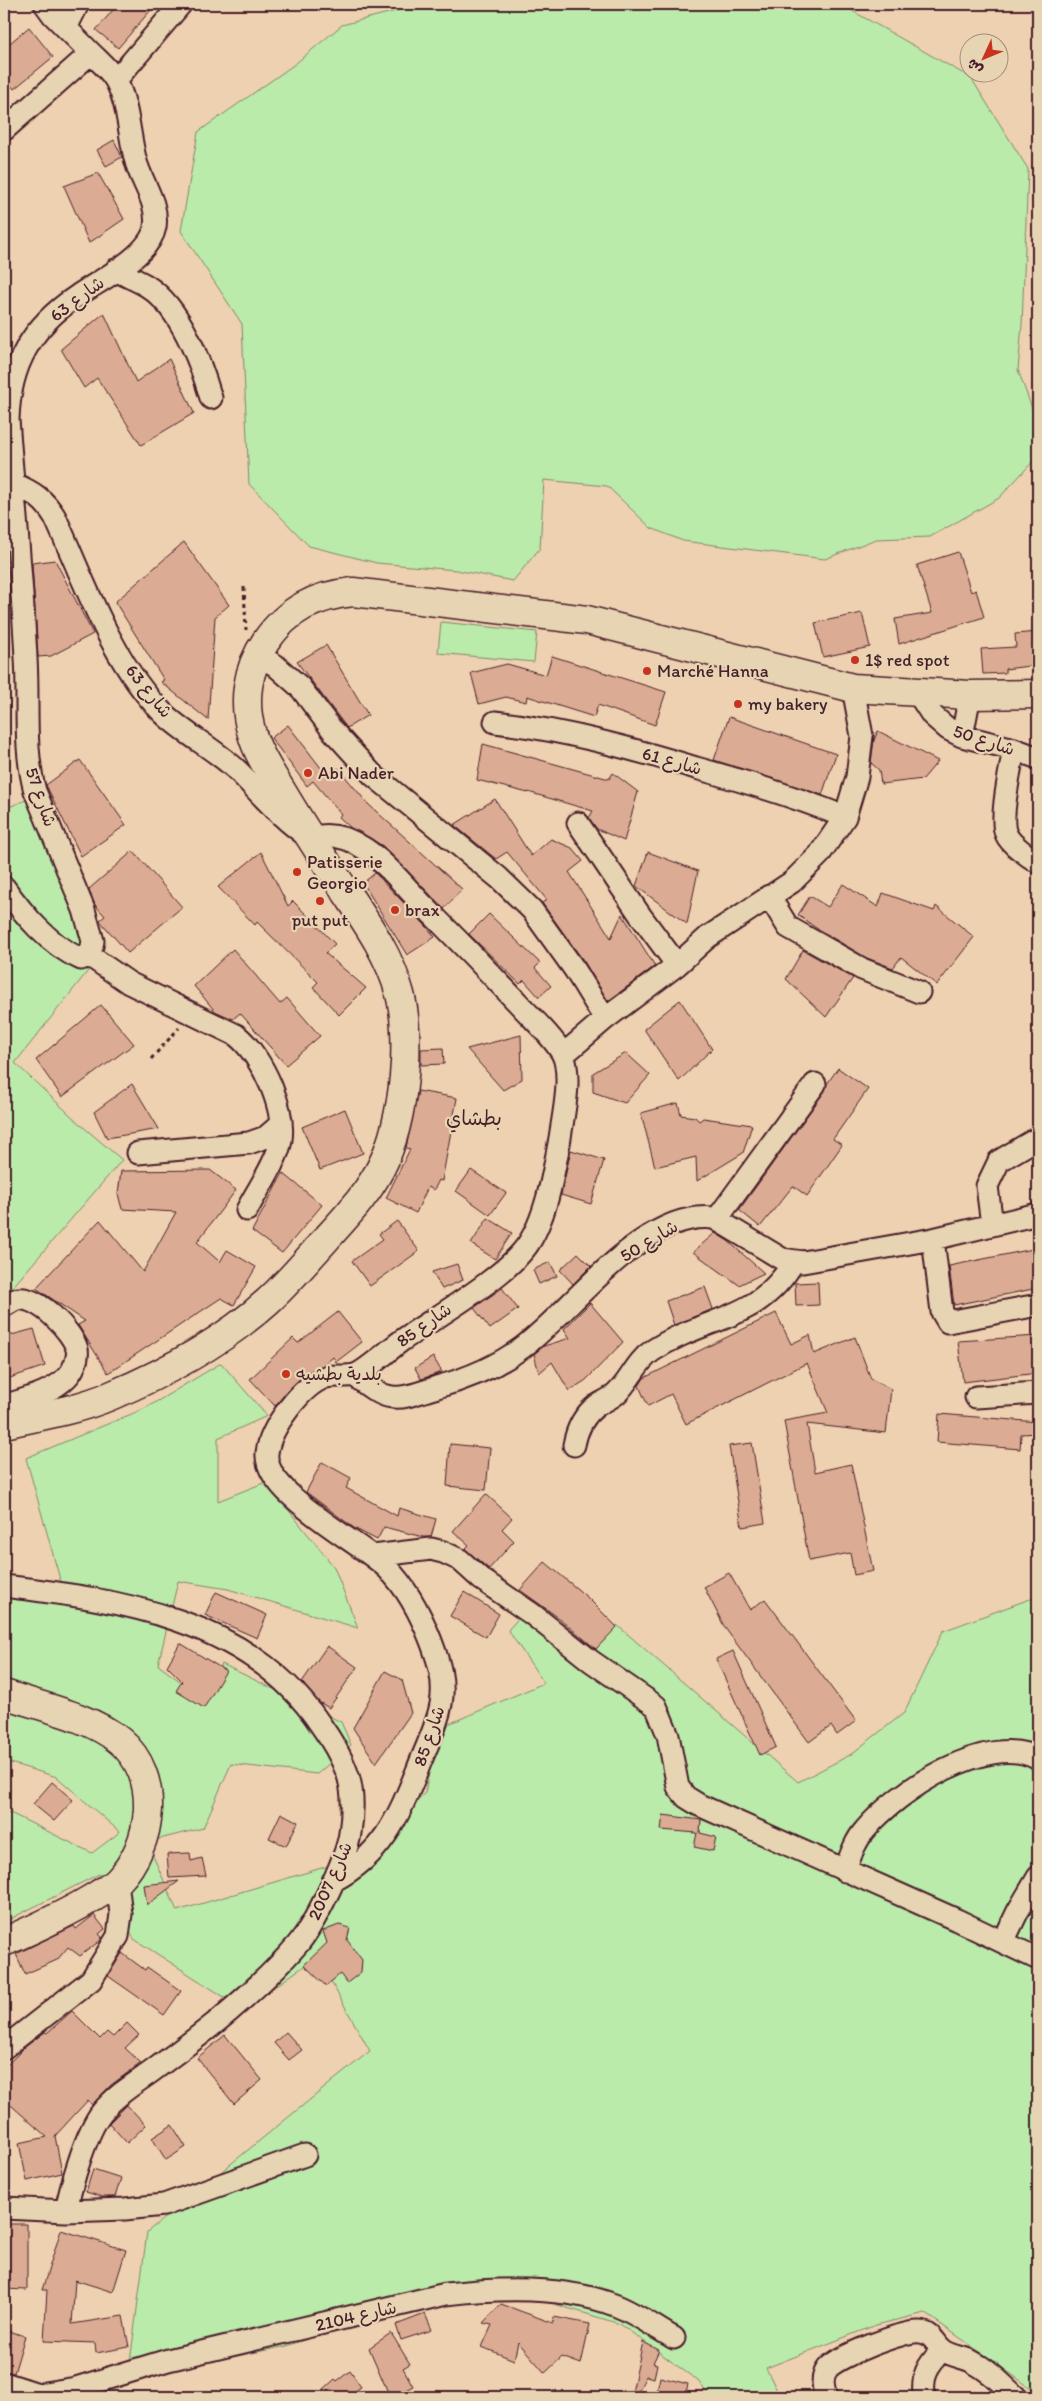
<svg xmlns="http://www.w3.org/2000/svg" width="1042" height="2401" font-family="Itim,'Playpen Sans Arabic',sans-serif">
<rect width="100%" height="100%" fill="#edd1b0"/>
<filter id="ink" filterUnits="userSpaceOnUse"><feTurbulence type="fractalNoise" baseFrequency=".02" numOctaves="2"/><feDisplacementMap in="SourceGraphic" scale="10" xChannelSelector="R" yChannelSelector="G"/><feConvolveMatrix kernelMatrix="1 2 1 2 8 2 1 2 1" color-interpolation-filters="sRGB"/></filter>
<g filter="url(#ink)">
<path fill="#baebaa" stroke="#82856a" d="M423,4H840L971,78L1028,169L1022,325L1018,370L1038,425V456L999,498L930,537L876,539L825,559L683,541L651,528L607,486L544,480L540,548L513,581L456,570L377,563L309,546L249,484L242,324L181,231L198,132L295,64L342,25Z
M441,622L537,632L534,662L438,653Z
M31,798L99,957L15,1063L81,1125L122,1160L4,1297V809Z
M221,1363L267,1416L218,1438V1501L266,1482L334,1567L358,1628L228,1589L178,1581L158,1665L200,1696L222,1664L341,1722L351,1745L317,1774L231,1764L203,1828L147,1842L177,1911L352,1859L425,1793L437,1729L544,1683L508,1630L524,1612L585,1661L617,1625L798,1782L850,1755L904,1713L943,1631L1038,1596V2393L925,2313L876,2325L766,2368L780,2397H710L698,2381L620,2324L479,2281L402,2305L287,2346L128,2378L147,2232L370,2051L317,1957L243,2009L134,1939L99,1874L4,1922V1810L92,1853L120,1832L57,1777L7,1762L4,1770V1579L63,1590L26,1458L146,1408Z"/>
<path fill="#dbac93" stroke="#4a1f2b" d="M118,4H156L118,48L96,30Z
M29,27L53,57L14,89L4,77V48Z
M114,140L122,157L106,166L97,150Z
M98,173L124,219L89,243L64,186Z
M104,313L136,382L169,359L194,413L141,445L97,378L84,388L61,349Z
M184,542L229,605L215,617L208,720L161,682L164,680L115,602Z
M958,552L971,592L976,590L984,617L899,644L895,619L932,613L917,565Z
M55,560L93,634L51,656L38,657L32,563Z
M862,613L870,647L823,657L815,623Z
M1038,632V665L1005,669V673L983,674L981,649L1016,647L1015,634Z
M326,645L368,715L347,728L297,662Z
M552,656L666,692L655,725L598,705L594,717L527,696L526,702L506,697L479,704L471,673L507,664L546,675Z
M729,717L836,754L822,795L714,760Z
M288,725L328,777L338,768L368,804L462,889L444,909L383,846L351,828L339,817L341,814L313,781L307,786L271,738Z
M878,731L938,761L923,779L881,784L879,770L871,763L874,740Z
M483,744L609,779L613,773L638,792L624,841L597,829L589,818L593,811L528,792V793L477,780Z
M80,760L126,825L81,856L46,785Z
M495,799L531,856L551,839L572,848L583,861L569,872L611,938L622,914L655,966L608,1001L585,963L542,903L547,900L507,852L496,859L454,825Z
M133,851L182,907L128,953L101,922L100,920L105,916L95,905L89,889Z
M261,852L288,906L293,901L335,944L325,953L366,988L339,1015L313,987L318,982L257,922L255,925L218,887Z
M648,852L698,871L687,924L636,886Z
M375,873L427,927L435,937L407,955L363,883Z
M843,884L878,907L883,893L934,911L936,906L974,937L937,985L901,957L893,968L867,958L816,928L798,915L810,896L828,907Z
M489,914L540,963L535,968L551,986L539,997L524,980L520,984L469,934Z
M233,949L280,1004L287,998L320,1036L286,1065L240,1013L233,1019L215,1011L194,986Z
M803,950L853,978L826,1017L786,979Z
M680,1000L712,1049L679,1081L644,1029Z
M101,1005L134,1044L62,1097L36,1060Z
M521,1035L522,1079L503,1090L467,1049Z
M443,1048L444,1064L421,1065V1049Z
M626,1053L650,1075L625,1103L593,1092V1073Z
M838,1068L868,1089L833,1139L842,1145L807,1196L793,1186L760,1227L739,1210L825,1091L827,1084Z
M132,1084L159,1129L107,1138L94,1112Z
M418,1091L457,1098L442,1181L439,1180L434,1190L428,1187L416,1213L386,1198L410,1149L406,1148Z
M678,1103L681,1115L695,1117L699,1121L703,1118L752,1125L743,1153L697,1181L696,1157L655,1167L641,1113Z
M345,1109L363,1153L320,1170L302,1127Z
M571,1150L604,1160L591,1204L561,1195Z
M210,1170L236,1190L197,1242L220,1262L227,1250L256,1267L234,1305L221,1298L108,1373L78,1325L85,1321L36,1288L100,1220L143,1272L176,1212L122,1209L118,1194L121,1171Z
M471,1170L506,1193L490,1215L456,1191Z
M283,1173L322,1205L282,1253L252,1231Z
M488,1218L512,1233L495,1259L471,1244Z
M397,1221L419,1251L370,1286L352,1261L383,1239L379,1234Z
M715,1233L728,1241L764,1273L739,1285L693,1252Z
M1038,1248V1288L954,1305L949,1266Z
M578,1253L591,1266L573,1284L560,1270Z
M550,1262L557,1276L539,1284L533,1270Z
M457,1264L463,1280L442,1289L432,1272Z
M818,1282L819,1305L796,1306L795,1283Z
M705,1287L713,1309L674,1325L666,1301Z
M502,1288L518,1309L490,1329L474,1308Z
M590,1303L623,1342L586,1380L569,1391L552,1362L539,1373L534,1354L544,1346L570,1338L564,1329Z
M338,1312L362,1342L336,1362L333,1357L325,1364L309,1372L289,1389L275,1406L250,1379L293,1338L298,1343Z
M776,1313L791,1344L810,1335L814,1354L855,1337L871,1379L891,1389L886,1433L807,1424L815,1472L851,1464L873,1571L854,1575L850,1553L809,1561L784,1421L828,1413L807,1363L686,1424L671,1394L648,1406L639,1386L644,1378Z
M34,1329L45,1366L4,1380V1337Z
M1038,1336V1373L963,1382L958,1341Z
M433,1357L442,1372L421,1379L415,1368Z
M939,1414L1038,1422V1433L1021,1434L1020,1449L937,1442Z
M752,1443L765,1523L742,1527L729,1446Z
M450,1444L490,1448L486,1490L447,1486Z
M322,1462L351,1478L346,1488L397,1516L399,1508L436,1519L431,1537H423L384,1527L377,1540L354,1528L306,1492Z
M486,1494L512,1518L502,1529L514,1541L489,1569L465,1549L469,1545L453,1531Z
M545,1562L588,1598L617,1627L596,1649L559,1618L520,1590Z
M729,1573L750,1610L765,1599L856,1721L837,1735L831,1726L809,1742L725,1628L704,1587Z
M216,1592L267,1615L257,1638L205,1615Z
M464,1592L499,1614L486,1637L450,1616Z
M180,1643L226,1671L204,1708L176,1691L182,1681L167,1666Z
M327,1646L357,1667L329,1708L316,1700L302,1682Z
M733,1651L776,1747L760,1755L716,1659Z
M385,1671L402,1680L411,1713L376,1763L353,1728Z
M52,1782L73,1800L54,1821L33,1804Z
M281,1813L298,1822L286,1846L269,1838Z
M663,1815L701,1820L700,1833L716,1837L713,1851L694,1847L697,1833L661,1830Z
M190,1853L191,1861L202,1858L206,1876L169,1878L167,1854Z
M179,1881L147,1905L144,1885Z
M94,1915L105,1929L99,1934L102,1937L101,1940L80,1956L68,1947L57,1960L25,1974L16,1954L74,1926L76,1929Z
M339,1925L350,1928L347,1940L362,1960L361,1972L347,1983L340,1974L326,1986L304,1965L327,1943L323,1931Z
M122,1953L145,1970L147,1967L181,1991L164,2015L108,1976Z
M72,2011L100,2039L107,2032L113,2037L127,2023L139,2035L125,2048L141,2063L111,2085L92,2105L88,2100L55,2136L62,2173L27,2181L19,2143L47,2137L4,2099V2068L25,2047L45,2032L47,2033Z
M286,2032L302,2050L289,2060L274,2043Z
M225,2035L262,2080L234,2104L197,2058Z
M127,2105L146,2125L127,2143L109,2123Z
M172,2125L186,2147L166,2160L152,2138Z
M93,2169L121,2178L115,2197H102L86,2192Z
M4,2224H27V2290L4,2289Z
M61,2230L126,2250L113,2292L75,2280L72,2324L123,2316L129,2347L96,2353L95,2343L44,2341L47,2290H42Z
M501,2304L553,2323L554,2317L590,2324L581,2364L562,2357L545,2373L518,2342L514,2360L482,2347L492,2325L483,2323Z
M425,2314L432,2330L401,2340L396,2325Z
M4,2330L25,2336L14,2373L4,2371Z
M391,2333L410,2364L403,2368L413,2386L393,2397H390L369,2348Z
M643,2342L659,2350L653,2363L657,2364L654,2378L646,2376L637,2394L632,2392Z
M350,2371L361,2387L346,2397H331L324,2389L335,2379L337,2381Z
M660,2377L688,2384L685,2397H656Z"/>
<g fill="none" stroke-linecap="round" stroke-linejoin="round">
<defs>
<path id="minor" d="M45,4L53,15L91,53
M66,28L78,4
M116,80L181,4
M4,130L91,53C99,61 111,71 116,81C128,103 129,134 135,158C140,181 159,202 155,227C150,256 100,280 77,296C32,326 10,364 8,419C14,499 22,578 26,658C29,703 23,747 35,791L84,910L93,941L90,956L81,959C49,945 24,915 4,887
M116,270C126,276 137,280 147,286C181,308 200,361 211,398
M14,484C33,492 44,499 55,517C84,580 112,663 163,713C186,735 215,749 238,771C262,795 281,819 310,838C358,823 395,877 425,907C457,939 489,972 520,1005C533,1019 552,1036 562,1053C573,1074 563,1116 560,1138C554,1171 546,1220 526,1247C501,1280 437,1316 401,1341C390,1349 366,1371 355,1375C346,1377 336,1375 326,1377C302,1385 270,1428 267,1453C263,1493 360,1542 387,1568C407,1588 421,1615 431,1641C439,1662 445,1681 441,1704C437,1727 425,1749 417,1771C397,1820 382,1855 333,1881
M257,655L275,665L300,687L333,731L373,775L499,878L532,910L575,970L605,1019
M917,692L932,715L948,729L962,736L1014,749L1038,758
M495,722C564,730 630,748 696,768C747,782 796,797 845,817
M962,736L970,695
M1014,749C1011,767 999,818 1006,834C1010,844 1029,857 1038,862
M578,823L640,915L677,965
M769,896L788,927L862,969L919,992
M90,956L129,983L236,1035C262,1055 290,1115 279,1148C272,1170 257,1190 247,1210
M563,1055L605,1019L677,965L708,937L792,882L819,855L845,817L857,777L862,736L853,688
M138,1153L249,1143L266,1137L281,1124
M717,1219L815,1084
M992,1225L987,1186L999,1161L1038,1138
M933,1239L942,1312L948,1322L1038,1305
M4,1306C8,1304 13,1300 18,1299C38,1296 72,1331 77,1349C79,1358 73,1371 67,1377C52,1393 24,1399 4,1406
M354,1375C390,1404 394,1401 437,1387C467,1379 499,1365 523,1347C574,1309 643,1209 714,1218L782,1259L803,1262L933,1239L1038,1214
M976,1397L1038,1393
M574,1445C577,1429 583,1416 596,1406C602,1402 610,1399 616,1394C630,1381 636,1362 652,1351C706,1315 758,1323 794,1261
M373,1556L431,1549L443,1552L460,1560L481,1579L532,1614L591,1661L656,1706L668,1735L678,1787L686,1797L699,1805L957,1920L1038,1959
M4,1586C120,1600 250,1619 320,1724C330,1738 340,1754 346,1770C354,1789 353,1813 350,1833C347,1858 314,1926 297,1945C274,1972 246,1997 220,2019C198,2037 174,2055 151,2072C134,2084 116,2095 102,2112C86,2132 71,2185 66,2211L4,2208
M845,1871C850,1857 855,1841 865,1830C896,1792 989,1730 1038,1759
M1003,1942L1018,1911L1038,1877
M4,2048L91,1980L118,1936L121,1914L117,1882
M66,2211L125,2209L164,2205L305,2155
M4,2383L38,2394L76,2388L168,2360L446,2294C499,2288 567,2286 617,2306C637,2314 656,2328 674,2338
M826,2397C823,2388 821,2376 828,2368C839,2356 904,2330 920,2332C933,2333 935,2344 943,2350C950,2356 963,2357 971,2361C989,2370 1002,2384 1016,2397
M924,2397C922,2374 927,2366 942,2350"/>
<path id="major" d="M4,1424C39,1416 77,1410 110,1396C165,1373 223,1342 268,1301C289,1282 308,1259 327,1238C349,1214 372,1189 385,1159C398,1128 403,1097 405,1063C406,1041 406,1017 400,994C389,953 364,919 340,883C320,853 300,822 281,790C271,773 258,755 252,734C242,702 247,669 266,641C288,609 315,596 353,592L587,620L853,688L970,695L1038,694
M4,1694C39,1706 92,1717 120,1741C162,1776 153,1845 118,1881C113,1886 105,1890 99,1894C69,1913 36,1928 4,1942"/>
</defs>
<use href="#minor" stroke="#4a1f2b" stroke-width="25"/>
<use href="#major" stroke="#4a1f2b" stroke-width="31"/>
<path stroke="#4a1f2b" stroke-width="3" stroke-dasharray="4 4" stroke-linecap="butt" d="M244,587L246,630
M151,1059L179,1028"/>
<use href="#minor" stroke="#e7d4b2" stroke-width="21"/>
<use href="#major" stroke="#e7d4b2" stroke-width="28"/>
</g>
</g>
<g fill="#c8321e" stroke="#e7d4b2" stroke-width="2">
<circle cx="855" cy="660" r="5"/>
<circle cx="647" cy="671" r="5"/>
<circle cx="738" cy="704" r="5"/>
<circle cx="308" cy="773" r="5"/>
<circle cx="297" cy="872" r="5"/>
<circle cx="320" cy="901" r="5"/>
<circle cx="395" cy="910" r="5"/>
<circle cx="286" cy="1374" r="5"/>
</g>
<g text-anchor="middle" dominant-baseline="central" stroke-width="4.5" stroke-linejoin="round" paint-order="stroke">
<g font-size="18" fill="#4a1f2b" stroke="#e7d4b2">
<text transform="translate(77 299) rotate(-37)">شارع 63</text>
<text transform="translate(149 691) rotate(51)">شارع 63</text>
<text transform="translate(984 740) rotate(18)">شارع 50</text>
<text transform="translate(672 761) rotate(16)">شارع 61</text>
<text transform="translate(41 797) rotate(71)">شارع 57</text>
<text transform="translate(649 1241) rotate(-31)">شارع 50</text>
<text transform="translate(424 1325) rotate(-35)">شارع 85</text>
<text transform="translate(429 1736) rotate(-71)">شارع 85</text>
<text transform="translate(330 1881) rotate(-66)">شارع 2007</text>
<text transform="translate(356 2316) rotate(-13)">شارع 2104</text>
</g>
<g font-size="18" fill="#4a1f2b" stroke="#e7d4b2" text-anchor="start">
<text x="865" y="660">1$ red spot</text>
<text x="657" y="671">Marché Hanna</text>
<text x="748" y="704">my bakery</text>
<text x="318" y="773">Abi Nader</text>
<text x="307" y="862">Patisserie<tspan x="307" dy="21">Georgio</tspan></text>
<text x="405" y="910">brax</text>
<text x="320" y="920" text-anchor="middle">put put</text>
<text x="296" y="1374">بلدية بطشيه</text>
</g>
<g font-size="20" fill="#4a1f2b" stroke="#e7d4b2">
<text x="474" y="1118">بطشاي</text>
</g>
</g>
<rect width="1042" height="2401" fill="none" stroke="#e7d4b2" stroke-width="20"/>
<rect x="10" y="10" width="1022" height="2381" fill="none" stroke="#4a1f2b" stroke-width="2" filter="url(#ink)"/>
<g transform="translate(984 58) rotate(226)"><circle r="24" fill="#e7d4b2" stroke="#a88c7c"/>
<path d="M0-4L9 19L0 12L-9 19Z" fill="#c8321e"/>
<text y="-8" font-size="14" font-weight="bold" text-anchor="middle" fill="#4a1f2b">ش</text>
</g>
</svg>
